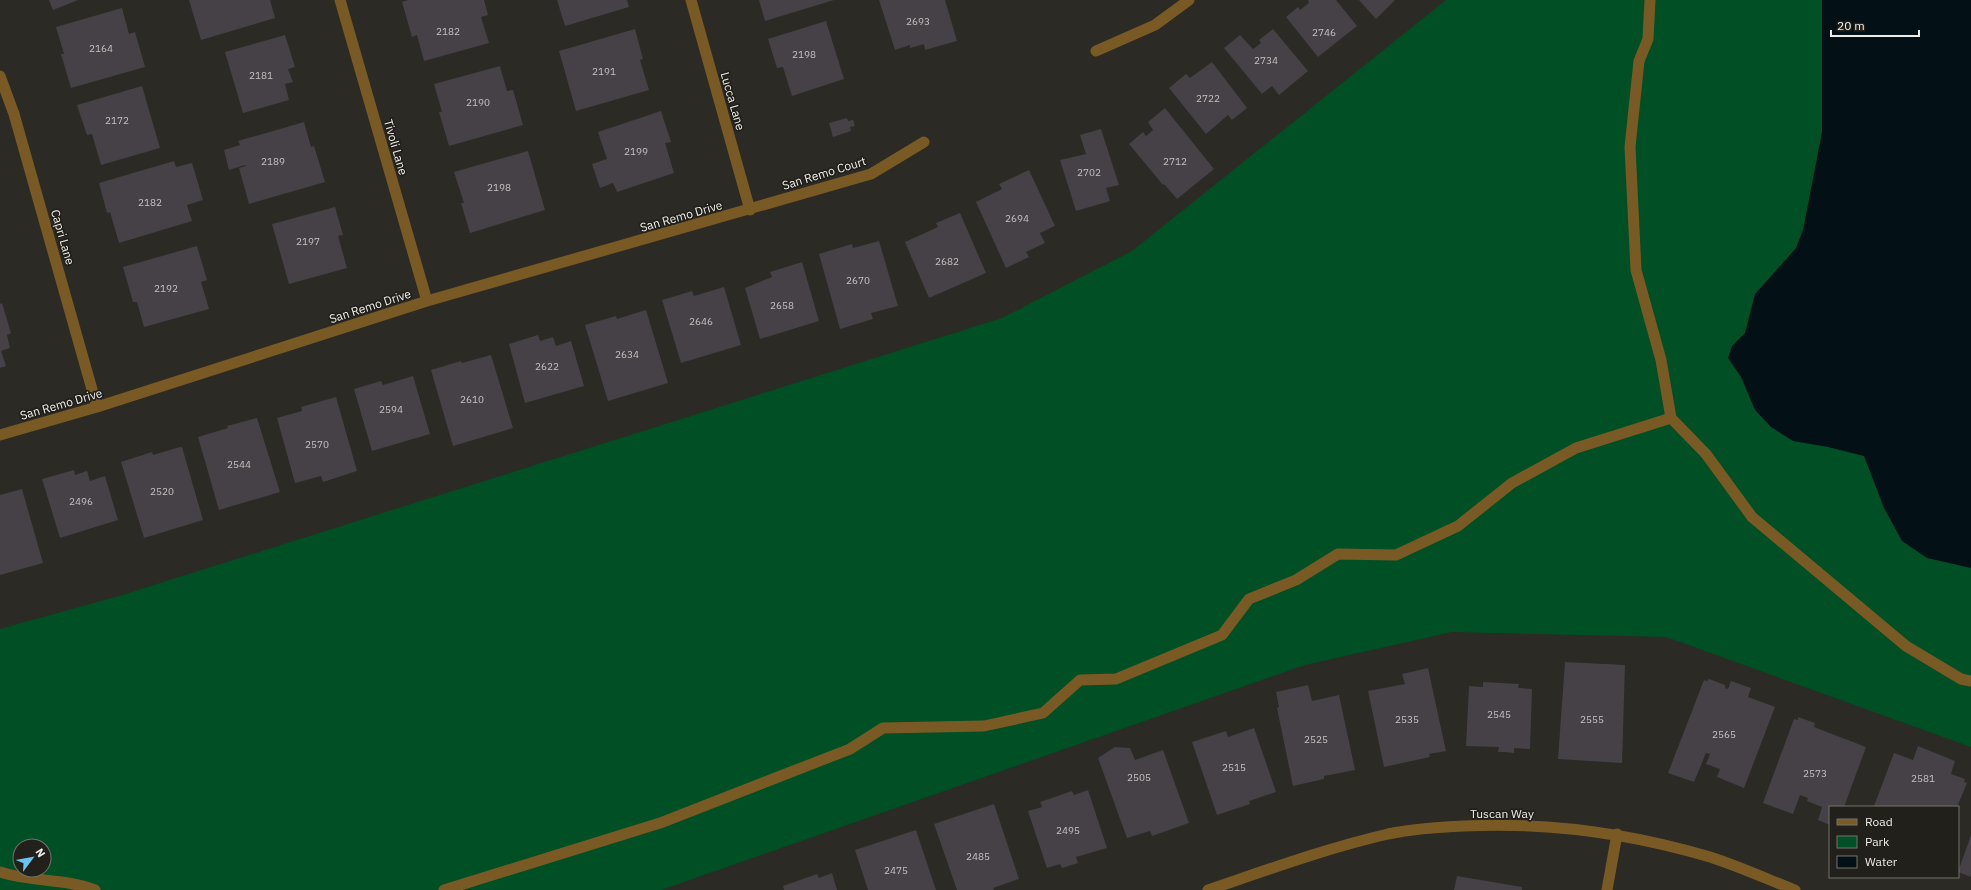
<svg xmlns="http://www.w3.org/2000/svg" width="1971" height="890" font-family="'IBM Plex Sans',sans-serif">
<rect width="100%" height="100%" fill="#2b2a25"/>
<path fill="#004f25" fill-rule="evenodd" d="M1446,0H1971V747L1666,637L1452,632L1305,665L661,890H0V629L119,596L1002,318L1132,251ZM20,846H44V870H20Z"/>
<path fill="#031116" d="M1822,0H1971V568L1927,558L1902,541L1884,508L1864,456L1828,447L1793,441L1771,427L1755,410L1741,377L1728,358L1732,346L1745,333L1755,294L1796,248L1803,230L1822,132Z"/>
<path fill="#454146" d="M49,0H78L53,10Z
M189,0H270L275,18L201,40Z
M408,0H484L488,15L481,17L489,43L424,61L417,35L412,37L402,2Z
M557,0H627L629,7L565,26Z
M759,0H834L765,21Z
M879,0H945L957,41L925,50L924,44L910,48V45L895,50Z
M1308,0H1336L1357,26L1318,57L1286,17L1298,7L1300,10L1309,3Z
M1359,0H1395L1376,19Z
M122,8L129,34L135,32L145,67L71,88L61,54H64L56,27Z
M826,21L844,79L792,96L783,67L777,68L768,39Z
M635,29L643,59L640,60L649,90L576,111L559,51Z
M1273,29L1308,71L1279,95L1272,86L1262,94L1224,48L1240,35L1253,49L1261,43L1259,40Z
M285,35L295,67L288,69L293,82L285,84L289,100L243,113L225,52Z
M1212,62L1247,108L1232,120L1228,115L1206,134L1169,88L1186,74L1190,78Z
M500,66L507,91L513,90L523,125L449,146L439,112H442L434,84Z
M142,86L160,148L101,165L92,134L87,135L77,105Z
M1165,108L1214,169L1177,199L1164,184L1163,185L1129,144L1143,132L1146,136L1153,130L1148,122Z
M661,111L671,142L665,143L674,173L617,192L613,183L600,188L592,164L607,159L598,132Z
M847,118L848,121L853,120L855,126L850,127L851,131L833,137L829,123Z
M304,122L311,147L314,146L325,182L249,204L239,168L246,166L245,165L229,170L224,150L240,145L238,141Z
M1101,129L1119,185L1106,188L1110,201L1076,211L1060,160L1086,154L1080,135Z
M528,151L545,210L470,233L461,203H464L454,172Z
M174,161L176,167L192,163L203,200L187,205L192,221L119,243L110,212L107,213L99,183Z
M1029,170L1055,226L1040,233L1045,243L1026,252L1029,257L1006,268L976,202L1002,189L999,184Z
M335,207L343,235L338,236L347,268L289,284L272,224Z
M960,213L986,273L929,298L905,242L938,227L936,223Z
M879,241L898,306L871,313L873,319L840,329L819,254L852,244L853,248Z
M197,246L207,280L201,282L209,309L144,327L137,302H133L123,267Z
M802,262L819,321L760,339L745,288L772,277L770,272Z
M724,287L741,345L681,363L662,300L692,291L694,296Z
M2,303L11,333L7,335L10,348L1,351L6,366L0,368V304Z
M646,310L668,383L608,401L585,325L616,316L617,319Z
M538,335L540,341L553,337L556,346L571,341L584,386L525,403L509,344Z
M491,355L513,428L453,446L431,370L461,361L462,363Z
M413,376L430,434L372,451L354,389L381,381L383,385Z
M336,397L357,471L323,482L321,476L295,483L277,418L302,411L301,407Z
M257,418L280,492L219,510L198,437L228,428L227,426Z
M180,447H182L203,520L144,538L121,462L152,452L153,455Z
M74,470L75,475L87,471L90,481L105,476L118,520L60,538L42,479Z
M22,489L43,563L0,575V495Z
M1565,662L1625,665L1622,763L1558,759Z
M1428,668L1446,751L1429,754L1430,757L1384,767L1368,691L1405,684L1402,674Z
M1709,679L1725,685V688L1728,689L1731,681L1751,688L1748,697L1775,707L1744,788L1717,777L1720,769L1706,764L1710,754L1706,753L1694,782L1668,773L1704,680L1707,681Z
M1483,682L1519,684L1518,688L1532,689L1530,749L1514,748V753L1504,752H1498L1499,747L1466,746L1469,686L1483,687Z
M1308,685L1312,701L1339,695L1355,770L1324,776V779L1293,786L1277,708L1279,707L1276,692Z
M1798,717L1815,723L1814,727L1866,747L1844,807H1830V825L1818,820L1822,807L1807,801L1808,798L1800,795L1793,814L1763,803L1794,719L1798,720Z
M1254,728L1276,792L1249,801L1250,804L1217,815L1192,742L1226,731L1228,737Z
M1918,746L1955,761L1951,774L1965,779L1964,782L1967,783L1957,807H1877L1874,806L1894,753L1913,760Z
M1115,747L1130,748L1135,760L1163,750L1189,823L1152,836L1150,831L1127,838L1098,758Z
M1088,790L1107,848L1076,857L1078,863L1062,868L1060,864L1047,868L1028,811L1042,807L1040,802L1072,791L1074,795Z
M994,804L1019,879L993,888L994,890H957L934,824Z
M916,830L936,890H868L855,850Z
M1971,835V877L1958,872Z
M832,873L837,890H784L783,886L817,874L819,878Z
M1457,876L1522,887V890H1454Z"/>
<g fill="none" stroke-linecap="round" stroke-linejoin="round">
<path stroke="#7a5a24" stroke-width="11" d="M1671,418L1706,454L1752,517L1906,646L1961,679L1971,681
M0,872C31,882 64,878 95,890
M444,890L660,823L850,749L883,728L984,726L1043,713L1080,680L1116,679L1222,635L1249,599L1296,580L1338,554L1396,555L1458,526L1512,483L1576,448L1671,418L1661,360L1636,270L1630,147L1639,61L1648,39L1650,0"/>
<path stroke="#7a5a24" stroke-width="11" d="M340,0L427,301
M691,0L750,210
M1096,51L1155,25L1189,0
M0,76L14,114L97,407
M0,435L97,407L427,301L871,174L924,142
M1208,890C1267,870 1327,848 1388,834C1413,829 1439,827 1464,826C1548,822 1629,833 1710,857C1738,866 1767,879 1795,890
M1607,890L1617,834"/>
</g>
<g text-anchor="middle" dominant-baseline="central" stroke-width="3.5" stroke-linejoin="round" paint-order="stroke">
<g font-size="10" fill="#c3c1c0">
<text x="918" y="21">2693</text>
<text x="448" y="31">2182</text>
<text x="1324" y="32">2746</text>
<text x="101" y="48">2164</text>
<text x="804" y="54">2198</text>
<text x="1266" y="60">2734</text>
<text x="604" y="71">2191</text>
<text x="261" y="75">2181</text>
<text x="1208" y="98">2722</text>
<text x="478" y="102">2190</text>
<text x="117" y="120">2172</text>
<text x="636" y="151">2199</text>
<text x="273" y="161">2189</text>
<text x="1175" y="161">2712</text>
<text x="1089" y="172">2702</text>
<text x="499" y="187">2198</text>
<text x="150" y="202">2182</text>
<text x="1017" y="218">2694</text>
<text x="308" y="241">2197</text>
<text x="947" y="261">2682</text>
<text x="858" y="280">2670</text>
<text x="166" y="288">2192</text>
<text x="782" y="305">2658</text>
<text x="701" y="321">2646</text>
<text x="627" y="354">2634</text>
<text x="547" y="366">2622</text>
<text x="472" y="399">2610</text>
<text x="391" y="409">2594</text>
<text x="317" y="444">2570</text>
<text x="239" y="464">2544</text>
<text x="162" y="491">2520</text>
<text x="81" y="501">2496</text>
<text x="1499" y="714">2545</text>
<text x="1407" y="719">2535</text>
<text x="1592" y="719">2555</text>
<text x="1724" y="734">2565</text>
<text x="1316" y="739">2525</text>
<text x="1234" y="767">2515</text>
<text x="1815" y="773">2573</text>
<text x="1139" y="777">2505</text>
<text x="1923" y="778">2581</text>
<text x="1068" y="830">2495</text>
<text x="978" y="856">2485</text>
<text x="896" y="870">2475</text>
</g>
<g font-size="12" fill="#edece8" stroke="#22201b">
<text transform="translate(733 101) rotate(74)">Lucca Lane</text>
<text transform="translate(396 147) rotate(74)">Tivoli Lane</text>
<text transform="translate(824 173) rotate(-17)">San Remo Court</text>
<text transform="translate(681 216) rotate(-16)">San Remo Drive</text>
<text transform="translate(63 237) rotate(74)">Capri Lane</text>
<text transform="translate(370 306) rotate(-18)">San Remo Drive</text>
<text transform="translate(61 404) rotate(-16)">San Remo Drive</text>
<text x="1502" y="813">Tuscan Way</text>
</g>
</g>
<rect x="1829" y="806" width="130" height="72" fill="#22201b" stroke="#73726d"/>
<rect x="1837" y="819" width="20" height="6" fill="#7a5a24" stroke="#73726d"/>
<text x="1865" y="826" font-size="12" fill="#edece8">Road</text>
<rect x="1837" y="836" width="20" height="12" fill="#004f25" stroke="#73726d"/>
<text x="1865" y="846" font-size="12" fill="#edece8">Park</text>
<rect x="1837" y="856" width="20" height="12" fill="#031116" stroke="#73726d"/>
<text x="1865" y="866" font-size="12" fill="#edece8">Water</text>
<g transform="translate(32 858) rotate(58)"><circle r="19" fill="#22201b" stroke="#73726d"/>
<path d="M0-3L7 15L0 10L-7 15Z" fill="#66c4ef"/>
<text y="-6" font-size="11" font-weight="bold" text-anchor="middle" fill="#edece8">N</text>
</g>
<path d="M1831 30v6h88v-6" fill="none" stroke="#edece8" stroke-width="2"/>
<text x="1837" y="30" font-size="12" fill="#edece8" stroke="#22201b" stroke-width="3" paint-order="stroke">20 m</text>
</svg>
